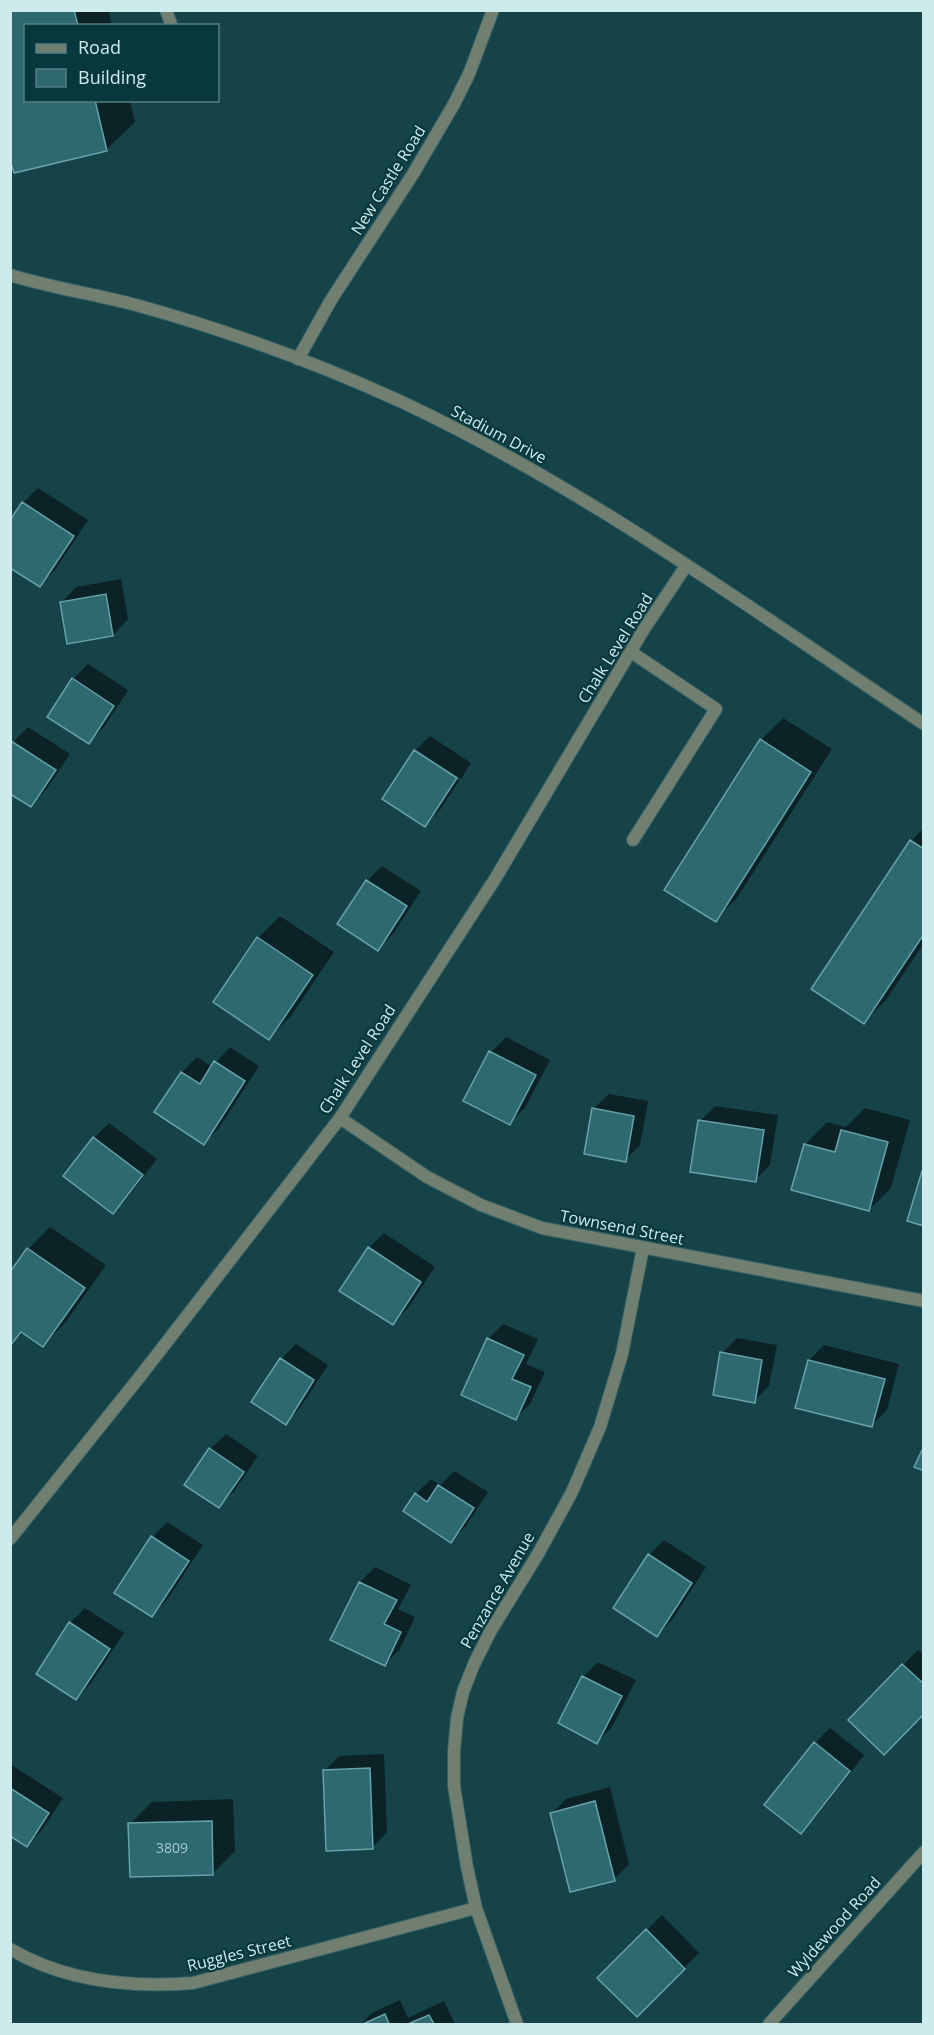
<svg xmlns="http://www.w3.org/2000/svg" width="934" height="2035" font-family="'Open Sans',sans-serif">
<rect width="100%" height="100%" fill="#154348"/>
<path fill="#0007" d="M10,10H109L112,26H26V100H130L135,122L106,150L15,171Z
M38,488L88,520L55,570L40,585L23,503Z
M121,579L128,619L113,635L61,603L76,587Z
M88,664L128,690L104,727L89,742L73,679Z
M783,718L832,749L737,898L715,920L761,740Z
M28,727L70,754L46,790L31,805L10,792V745Z
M430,736L471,763L461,779L416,750V753L459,781L440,810L425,825L415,751Z
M924,828V943L886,1000L864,1022L911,841Z
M382,866L421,891L393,934L378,949L339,923L367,881Z
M280,916L334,952L291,1016L269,1038L258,938Z
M506,1037L550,1060L525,1108L509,1123L491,1052Z
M230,1047L259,1066L219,1128L204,1143L157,1112L182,1072L197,1057L212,1067Z
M609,1094L648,1101L640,1145L625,1160L593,1109Z
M715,1106L778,1115L770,1165L755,1180L700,1121Z
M865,1108L910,1120L891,1188L869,1210L805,1145L827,1122L846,1127Z
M109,1123L157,1159L128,1197L113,1212L94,1138Z
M50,1227L106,1265L65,1323L43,1345L24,1332L11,1344L10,1274L28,1249Z
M384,1233L435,1267L408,1308L393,1323L369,1248Z
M503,1324L538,1339L526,1364L545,1372L530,1404L515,1419L488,1339Z
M737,1338L777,1345L769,1386L754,1401L722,1353Z
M296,1344L328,1365L300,1408L285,1423L281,1359Z
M824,1345L899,1364L887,1410L872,1425L809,1360Z
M226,1434L258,1456L234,1491L219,1506L210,1449Z
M454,1471L488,1492L466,1526L451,1541L416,1494L431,1479L440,1485Z
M167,1522L203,1545L167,1600L152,1615L116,1592L152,1537Z
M664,1540L706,1567L672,1620L657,1635L649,1555Z
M375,1567L411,1585L398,1609L415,1617L400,1649L385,1664L360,1582Z
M85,1608L124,1633L91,1683L76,1699L70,1623Z
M918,1650L924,1655V1712L850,1720Z
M598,1662L636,1680L612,1727L597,1742L560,1723L583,1677Z
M830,1728L864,1755L816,1817L801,1832L815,1743Z
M384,1754L387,1832L372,1848L324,1771L339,1756Z
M10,1764L63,1798L42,1830L27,1845L10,1834Z
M610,1787L629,1864L614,1879L551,1814L566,1799Z
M233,1799L235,1851L213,1873L130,1824L152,1802Z
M662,1915L699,1953L637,2015L599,1978Z
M400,2000L408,2018L444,2001L455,2024H361L372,2013Z"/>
<path fill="#2d696f" stroke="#67a2a9" stroke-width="1.5" d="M10,10H74L78,26H26V100H95L107,151L14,173L10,160Z
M22,502L74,536L40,587L10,568V520Z
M106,594L113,636L67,644L60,602Z
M72,678L114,706L89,744L47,717Z
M760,739L811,772L716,922L664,890Z
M11,741L56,770L31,807L10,794Z
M414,750L457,778L425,827L382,799Z
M910,840L924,849V934L864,1024L811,989Z
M366,880L407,906L378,951L337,924Z
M257,937L313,975L269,1040L213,1002Z
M489,1051L536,1075L510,1125L463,1101Z
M214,1061L245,1081L204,1145L154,1112L181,1072L200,1084Z
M592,1108L634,1116L626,1162L584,1154Z
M698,1120L764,1130L756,1182L690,1172Z
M841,1130L888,1142L869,1211L791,1190L804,1144L835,1152Z
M93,1137L143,1175L113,1214L63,1176Z
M922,1171H924V1226L907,1221Z
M368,1247L421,1282L393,1325L339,1291Z
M27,1248L85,1288L43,1347L21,1332L10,1346V1272Z
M487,1338L524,1355L512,1379L531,1387L516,1420L461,1395Z
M720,1352L762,1360L755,1403L713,1395Z
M280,1358L314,1380L286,1425L251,1402Z
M808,1360L885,1379L872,1427L795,1408Z
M924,1446V1471L914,1467Z
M209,1448L244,1472L219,1508L184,1485Z
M438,1485L474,1508L451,1543L403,1511L415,1493L427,1502Z
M151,1536L189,1561L152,1617L114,1593Z
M648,1554L692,1583L657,1637L613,1608Z
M359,1582L397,1600L384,1624L401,1632L385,1666L330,1640Z
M69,1622L110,1649L76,1700L36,1674Z
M902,1664L924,1684V1714L884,1755L848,1720Z
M582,1676L622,1696L597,1744L558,1723Z
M814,1742L850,1771L801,1834L764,1805Z
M370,1768L373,1849L326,1851L323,1770Z
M10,1788L49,1813L27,1847L10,1836Z
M595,1801L615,1881L570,1892L550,1813Z
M212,1821L213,1875L130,1877L128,1823Z
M646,1929L685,1969L637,2017L597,1978Z
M385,2014L389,2024H363Z
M429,2015L434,2024H408Z"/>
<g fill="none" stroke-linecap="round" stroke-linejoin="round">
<defs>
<path id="service" d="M166,10L171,24
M631,652L716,709L633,840"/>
<path id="minor" d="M298,359L331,300L413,174L454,104L469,74L493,10
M340,1118L427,1177L481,1205L542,1228L924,1301
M10,1539L142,1374L340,1118L495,879L644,629L686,566
M10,1949C66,1982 130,1988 193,1983L476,1908
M517,2024L476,1908L467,1867L454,1786V1751L457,1718L463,1692L474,1664L490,1632L538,1554L572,1492L600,1427L622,1354L643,1248
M769,2024L924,1852"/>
<path id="tertiary" d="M10,275C52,288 94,294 136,305C226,330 317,363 402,402C587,489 754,611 924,724"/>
</defs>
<use href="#service" stroke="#366166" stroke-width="14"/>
<use href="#minor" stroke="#366166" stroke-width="14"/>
<use href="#tertiary" stroke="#366166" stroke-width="14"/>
<use href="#service" stroke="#707f70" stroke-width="12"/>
<use href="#minor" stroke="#707f70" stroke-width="12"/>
<use href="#tertiary" stroke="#707f70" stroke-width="12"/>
</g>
<g text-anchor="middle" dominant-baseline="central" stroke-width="4.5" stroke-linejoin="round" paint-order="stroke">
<g font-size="14" fill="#a5cace">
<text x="172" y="1847">3809</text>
</g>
<g font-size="16" fill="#cdeaed" stroke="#07383d">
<text transform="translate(388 180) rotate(-58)">New Castle Road</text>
<text transform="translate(499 434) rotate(28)">Stadium Drive</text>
<text transform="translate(615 648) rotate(-58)">Chalk Level Road</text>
<text transform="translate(357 1059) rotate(-57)">Chalk Level Road</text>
<text transform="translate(622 1227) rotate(11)">Townsend Street</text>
<text transform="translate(497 1590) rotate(-60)">Penzance Avenue</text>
<text transform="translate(834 1927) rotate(-48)">Wyldewood Road</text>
<text transform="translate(239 1953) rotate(-14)">Ruggles Street</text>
</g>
</g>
<rect width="934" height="2035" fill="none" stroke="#cdeaed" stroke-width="24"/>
<rect x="24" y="24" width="195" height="78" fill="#07383d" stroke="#567f83" stroke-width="1.5"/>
<rect x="36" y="44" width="30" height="9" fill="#707f70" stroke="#567f83" stroke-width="1.5"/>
<text x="78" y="54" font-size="18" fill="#cdeaed">Road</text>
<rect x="36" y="69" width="30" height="18" fill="#2d696f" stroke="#567f83" stroke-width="1.5"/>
<text x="78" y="84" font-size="18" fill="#cdeaed">Building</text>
</svg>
